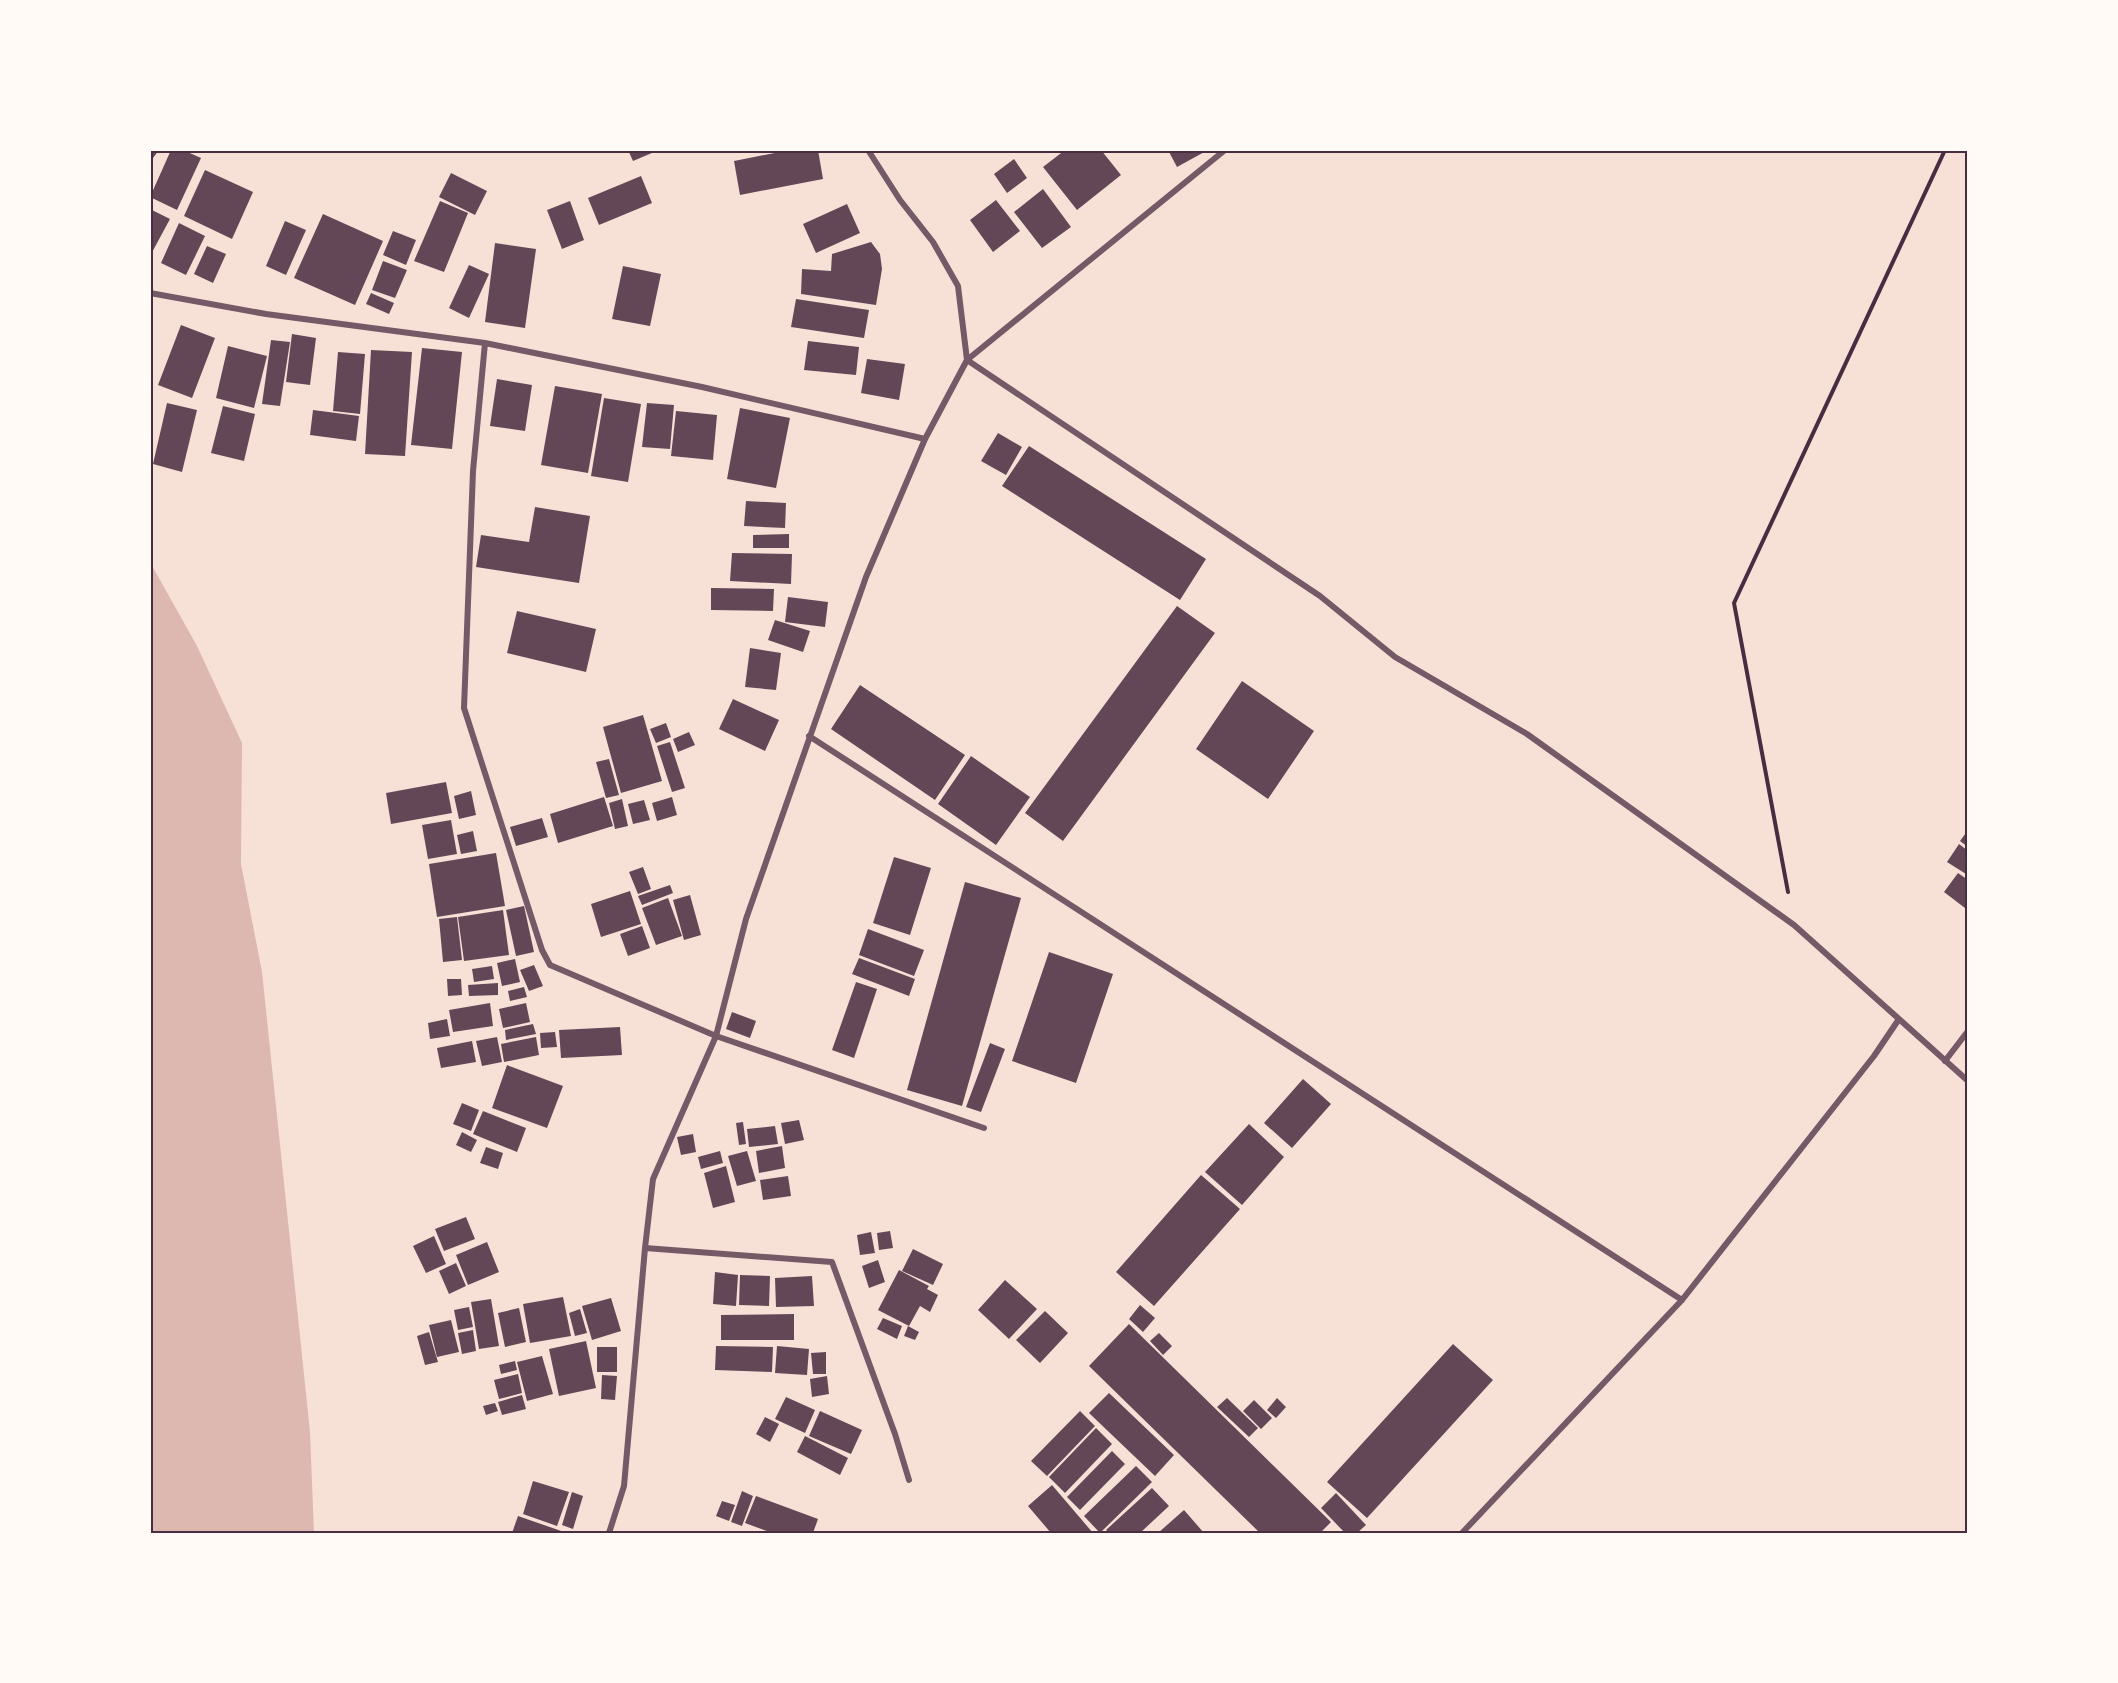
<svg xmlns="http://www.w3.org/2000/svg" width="2118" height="1683" font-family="Barlow,sans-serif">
<rect width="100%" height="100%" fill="#f7e1d7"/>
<path fill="#dcb8b0" d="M150,562L197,646L242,743L241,864L262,972L310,1432L314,1533H150Z"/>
<path fill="#644757" d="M150,150H159L150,162Z
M171,150H183L201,158L177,210L150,197Z
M628,150H659L633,161Z
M790,150H818L823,179L740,195L734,161Z
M1065,150H1101L1121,175L1077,210L1043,167Z
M1168,150H1208L1177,167Z
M1014,159L1027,178L1007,193L994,174Z
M205,170L253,192L232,239L184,216Z
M451,173L487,191L475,215L439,197Z
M641,176L652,203L599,225L588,198Z
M1043,189L1071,227L1042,248L1014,212Z
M996,200L1020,231L993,252L970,220Z
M440,201L468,213L444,272L414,261Z
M570,201L584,240L562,249L547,210Z
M847,204L860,233L816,253L803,224Z
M150,209L170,219L150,256Z
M323,214L383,241L355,305L294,278Z
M285,221L306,230L286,275L266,266Z
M179,223L205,236L186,275L161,263Z
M393,231L416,240L406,265L383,255Z
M871,242L880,254L882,269L876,305L801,294L802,269L831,271L832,254Z
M495,243L536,249L525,328L485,322Z
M207,246L226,254L213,283L194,274Z
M383,261L407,270L395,298L372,290Z
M469,265L489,274L469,318L449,308Z
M623,266L661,274L650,326L612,319Z
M371,293L394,303L389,314L366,304Z
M796,299L869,310L864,338L791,327Z
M181,325L215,338L192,398L158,385Z
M292,334L316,338L310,385L286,382Z
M271,340L290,342L280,406L262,404Z
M808,341L859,347L856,375L804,370Z
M228,346L267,356L254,408L216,398Z
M422,348L462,352L452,449L411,445Z
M371,350L412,352L405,456L365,454Z
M338,352L365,354L360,414L333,411Z
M867,359L905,364L899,400L861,393Z
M497,379L532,385L525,431L490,426Z
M555,386L602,394L588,473L541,465Z
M604,398L641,404L628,482L591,476Z
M167,403L197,410L182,472L153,464Z
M647,403L674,405L670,449L642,447Z
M223,406L255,414L244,461L211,453Z
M740,408L790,418L776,488L727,479Z
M313,410L359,416L356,441L310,435Z
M676,411L717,415L713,460L671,456Z
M998,433L1022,447L1006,475L981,461Z
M1029,446L1206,559L1180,600L1002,486Z
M746,501L786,503L785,528L744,526Z
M535,507L590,516L579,583L476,567L481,535L529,542Z
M789,534V548H753V535Z
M732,553L792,554L791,584L730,581Z
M711,588L774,589L773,611L711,610Z
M788,597L828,602L825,627L785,622Z
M1177,606L1215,633L1063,841L1025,813Z
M517,611L596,629L586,672L507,653Z
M775,620L810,631L803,652L768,640Z
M750,648L781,653L776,690L745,687Z
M1242,681L1314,731L1268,799L1196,749Z
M860,685L965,755L935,800L831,729Z
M733,699L779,720L765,751L719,729Z
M643,715L662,781L621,793L603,727Z
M666,723L671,737L656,743L650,729Z
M689,732L695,745L678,752L673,739Z
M670,742L685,788L672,792L657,746Z
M971,756L1030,797L996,845L938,804Z
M609,759L619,795L606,798L596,762Z
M446,782L452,813L391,824L386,793Z
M471,791L476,815L459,819L454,796Z
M604,797L613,826L558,843L550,814Z
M672,797L677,815L657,821L652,803Z
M622,799L628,826L615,829L609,803Z
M644,800L650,820L633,824L628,804Z
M542,818L548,837L516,846L510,827Z
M451,820L457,854L428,859L422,825Z
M1968,830V847L1960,841Z
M473,831L477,851L461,854L457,835Z
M1959,844L1968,851V871L1966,874L1947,862Z
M496,853L505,906L437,917L429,864Z
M894,857L931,868L910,935L873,923Z
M643,867L651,889L638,894L629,872Z
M1958,873L1968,880V903L1965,908L1944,892Z
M965,882L1021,898L962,1106L907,1090Z
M670,885L673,893L642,905L638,896Z
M630,891L641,924L601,937L591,904Z
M690,895L701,935L684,940L673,900Z
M668,898L682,936L656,945L642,908Z
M524,906L534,952L516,956L506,910Z
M503,910L509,955L464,961L458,917Z
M457,917L462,960L443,962L439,919Z
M642,926L650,948L628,956L620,934Z
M868,929L924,950L914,976L859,955Z
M1049,952L1113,974L1076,1083L1012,1061Z
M859,958L915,979L909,996L852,974Z
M515,959L520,982L502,986L497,963Z
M534,965L543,986L529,991L520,970Z
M492,966L494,979L474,982L472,969Z
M447,979H461L462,995L448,996Z
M856,982L877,989L854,1058L832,1050Z
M498,983V995L469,996L468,985Z
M524,987L527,997L510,1001L508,991Z
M490,1003L493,1026L453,1032L449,1010Z
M526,1003L530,1022L503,1028L499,1009Z
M732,1012L756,1021L750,1038L726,1029Z
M447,1019L450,1036L430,1039L428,1023Z
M533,1024L536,1034L506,1040L505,1030Z
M620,1027L622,1055L561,1058L559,1030Z
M555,1032L557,1047L541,1048L540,1033Z
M497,1037L502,1062L482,1066L476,1041Z
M536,1037L539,1055L504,1062L501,1044Z
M472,1041L476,1062L441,1068L437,1048Z
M990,1043L1005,1049L981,1112L966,1107Z
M507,1065L563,1086L547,1128L492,1108Z
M1303,1079L1331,1104L1292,1148L1264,1123Z
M462,1103L479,1110L471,1131L453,1124Z
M483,1111L526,1128L517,1152L473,1134Z
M799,1120L804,1140L785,1144L781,1123Z
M743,1122L746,1144L739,1145L736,1123Z
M1249,1124L1284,1157L1242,1205L1205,1172Z
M775,1126L778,1144L749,1147L747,1129Z
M462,1132L477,1140L471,1152L456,1145Z
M693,1134L696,1152L681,1155L677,1137Z
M782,1146L785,1168L759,1173L756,1151Z
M486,1147L503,1153L498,1169L480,1163Z
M720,1151L723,1163L701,1169L698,1157Z
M747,1151L756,1181L737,1186L728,1156Z
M726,1166L735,1202L713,1208L704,1173Z
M1201,1175L1240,1209L1154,1306L1116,1272Z
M788,1176L791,1196L763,1200L760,1180Z
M466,1217L475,1239L444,1251L435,1229Z
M890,1231L893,1248L879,1250L877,1233Z
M871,1232L875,1253L860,1255L857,1235Z
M434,1236L446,1264L426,1273L413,1246Z
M487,1242L499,1272L468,1285L456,1255Z
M913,1249L943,1264L933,1285L902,1271Z
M878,1260L885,1282L869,1288L862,1266Z
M456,1263L466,1286L449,1294L439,1271Z
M899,1270L929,1286L927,1289L938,1295L930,1312L920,1306L909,1326L878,1310Z
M715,1272L738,1275L736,1306L713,1304Z
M740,1275L770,1276L769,1306L739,1305Z
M812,1276L814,1306L776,1307L775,1278Z
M1005,1280L1037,1309L1009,1339L978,1310Z
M563,1297L571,1336L530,1343L523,1304Z
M611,1298L621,1331L592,1340L582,1306Z
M491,1299L499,1346L479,1349L471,1302Z
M1140,1305L1155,1318L1143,1332L1129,1319Z
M469,1307L473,1327L458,1330L454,1310Z
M519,1308L526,1342L505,1347L498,1313Z
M580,1309L587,1333L575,1336L569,1313Z
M1045,1311L1068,1333L1040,1363L1016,1340Z
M794,1314V1340H721V1315Z
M883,1318L902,1326L897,1339L877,1329Z
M451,1320L459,1352L437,1357L429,1325Z
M1129,1324L1331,1522L1320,1533H1260L1089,1366Z
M908,1326L919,1332L915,1340L904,1336Z
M473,1330L476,1351L462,1354L458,1333Z
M429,1332L438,1362L425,1365L417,1336Z
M1159,1333L1172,1346L1163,1355L1150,1341Z
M586,1341L596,1388L559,1396L549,1349Z
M1453,1344L1493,1380L1367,1518L1327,1482Z
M716,1346L773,1347L772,1372L715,1370Z
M777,1346L809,1349L807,1375L775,1373Z
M597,1347H617V1372H597Z
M826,1352V1374H813L811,1353Z
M542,1356L553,1394L527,1401L517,1362Z
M515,1361L517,1370L501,1374L499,1365Z
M518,1374L522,1393L499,1399L494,1380Z
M602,1375L617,1376L615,1400L601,1399Z
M827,1376L829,1394L812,1397L810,1379Z
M1109,1393L1174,1455L1155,1476L1089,1413Z
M522,1395L526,1409L502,1415L498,1402Z
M786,1397L815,1410L805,1433L775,1419Z
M1227,1398L1258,1428L1249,1437L1217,1407Z
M1277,1398L1286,1407L1276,1418L1267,1410Z
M1254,1400L1272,1418L1261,1429L1243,1411Z
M495,1403L498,1411L486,1415L483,1406Z
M820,1411L862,1430L851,1454L809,1436Z
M1080,1411L1095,1426L1047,1476L1031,1461Z
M765,1417L779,1424L770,1442L756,1434Z
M1096,1428L1112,1444L1065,1493L1049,1477Z
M805,1436L848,1458L840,1475L797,1452Z
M1112,1451L1125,1464L1080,1510L1067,1497Z
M1136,1466L1152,1482L1100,1533L1084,1516Z
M533,1481L569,1492L557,1526L523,1514Z
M1052,1485L1093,1533H1051L1028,1506Z
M1152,1488L1169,1506L1140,1533H1109L1106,1530Z
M742,1491L753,1496L742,1526L731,1522Z
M572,1492L583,1496L573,1529L562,1525Z
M1336,1493L1366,1525L1357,1533H1345L1321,1508Z
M756,1496L818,1519L813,1533H772L745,1523Z
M722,1501L735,1505L729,1521L716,1516Z
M1184,1510L1204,1533H1158Z
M518,1516L567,1533H512Z"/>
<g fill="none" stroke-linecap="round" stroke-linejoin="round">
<path stroke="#4a2c40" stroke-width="4" d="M1788,892L1734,603L1945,150"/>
<path stroke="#755966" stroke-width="6" d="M1225,150L967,360L1320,596L1395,657L1527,734L1794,925L1899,1019
M150,293L266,314L485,343L702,387L925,439
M485,343L473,471L464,708L542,950L550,965L716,1036L984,1128
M809,736L1682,1300
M1945,1061L1968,1031
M645,1248L832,1262L895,1434L909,1480
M609,1533L624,1486L645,1248L653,1179L716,1036L746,919L866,577L925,439L967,360L958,286L933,242L900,200L868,150
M1462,1533L1682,1300L1874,1056L1899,1019L1968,1081"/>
</g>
<rect width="2118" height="1683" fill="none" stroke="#fffaf5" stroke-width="303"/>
<rect x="152" y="152" width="1814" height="1380" fill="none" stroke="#4a2c40" stroke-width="2"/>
</svg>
